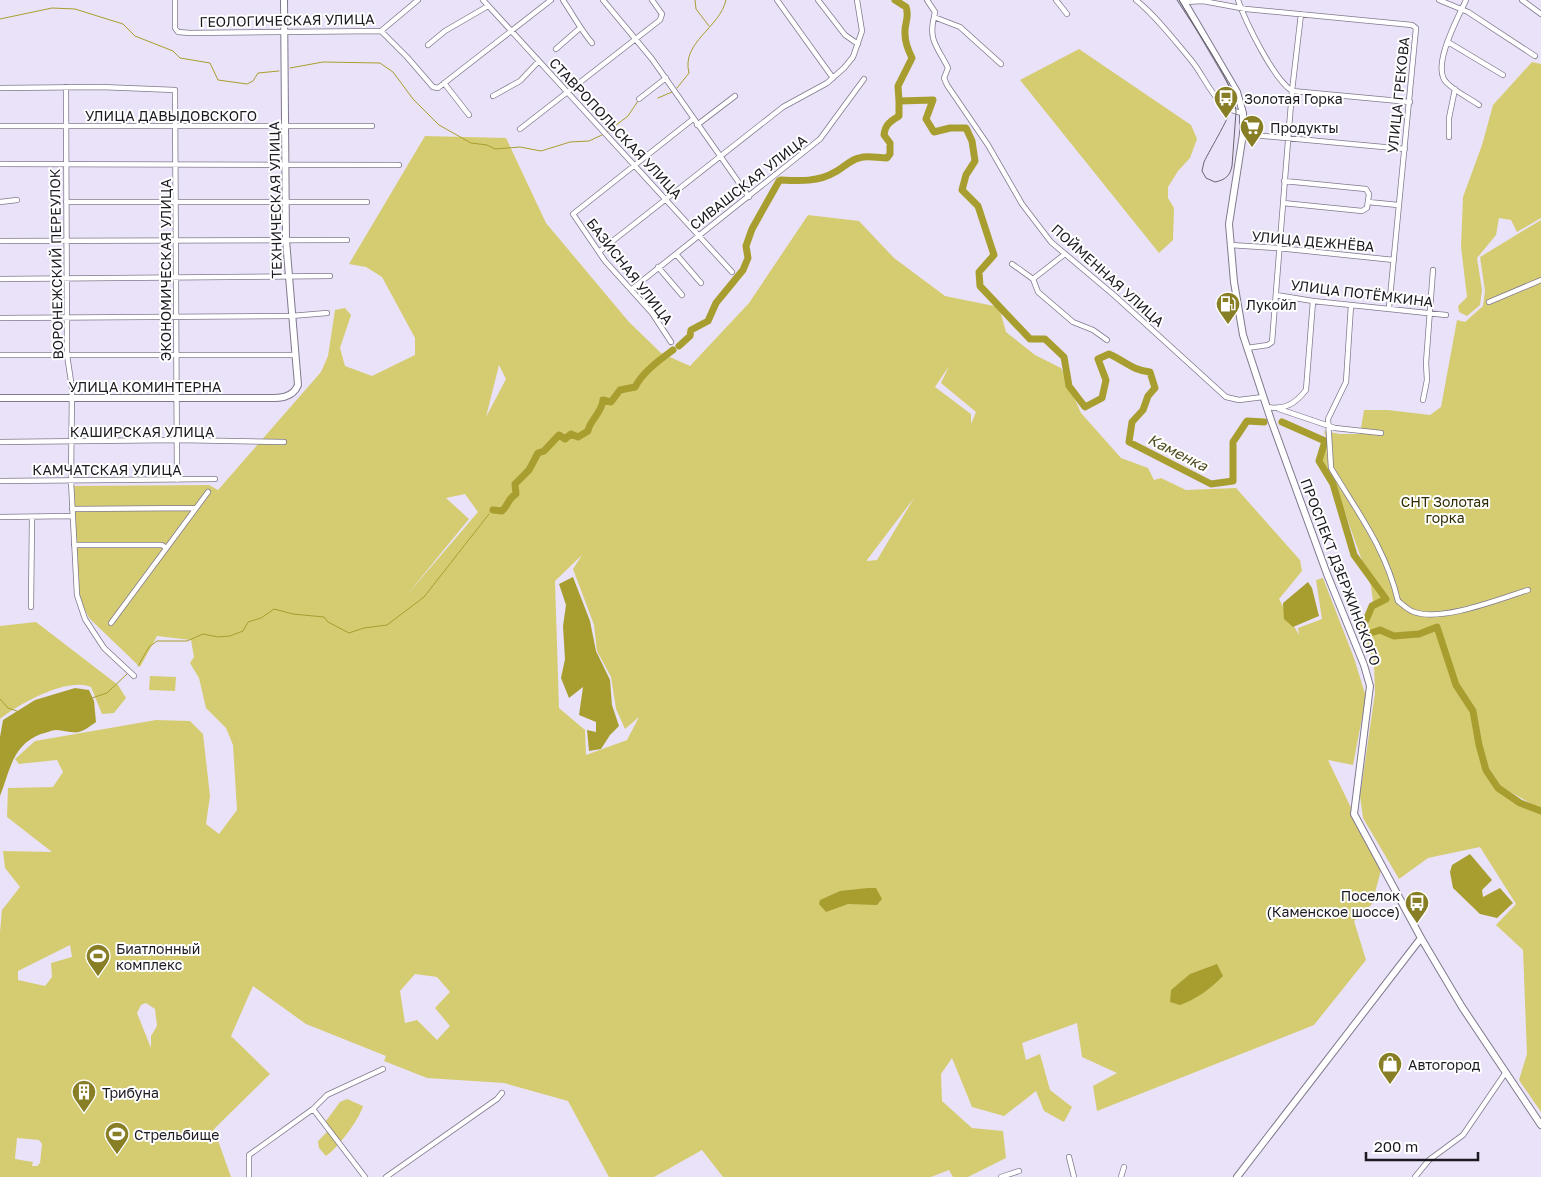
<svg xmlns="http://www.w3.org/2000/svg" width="1541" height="1177" font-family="'Golos Text',sans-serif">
<rect width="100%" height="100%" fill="#eae2f8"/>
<path fill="#d5cc72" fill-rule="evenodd" d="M1079,49L1191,125L1197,139L1190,158L1178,171L1168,187V198L1174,208L1173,240L1159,253L1020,80Z
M1532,62L1541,64V218L1517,232L1511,220L1499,218L1496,235L1477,258L1482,290L1480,305L1467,316L1459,312L1458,306L1467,297L1461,247L1463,197L1482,145L1493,105Z
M425,136L506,138L546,223L629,322L661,353L690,366L749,303L808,215L859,221L894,258L945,296L999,307L1006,332L1035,355L1061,368L1081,413L1121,458L1148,468L1154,480L1161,478L1186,490L1236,488L1300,560L1302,571L1279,599L1299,635L1298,628L1322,619L1316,580L1323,578L1354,658L1366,697L1353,765L1328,760L1381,870L1372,904L1354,921L1366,960L1314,1025L1097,1111L1093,1086L1117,1073L1082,1057L1077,1023L1022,1043L1026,1060L1040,1054L1050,1090L1072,1107L1064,1122L1044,1111L1036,1091L1004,1116L972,1107L952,1058L941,1074L942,1101L972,1128L1003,1131L1006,1158L968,1177H953L949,1170L931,1177H723L702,1150L654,1177H609L568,1101L504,1083L427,1078L384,1061L386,1056L306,1024L253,986L231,1036L270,1074L214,1129L231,1177H0V932L2,910L20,887L5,868L3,851L52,852L7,817L8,788L53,787L63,772L57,760L19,764L15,759L35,741L156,720L190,721L203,734L210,796L206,824L219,834L237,810L233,745L226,728L206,708L199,678L190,663L194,657L191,640L157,636L140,667L89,618L78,596L74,486L209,485L218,490L321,372L328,356L335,310L345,308L351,315L340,348L345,366L372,376L415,355V338L382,277L366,267L349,264ZM499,365L506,379L486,417ZM949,366L941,383L976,412L971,424V414L935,387ZM465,494L478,512L406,596L469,519L446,498ZM914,498L877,560L867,561V560ZM582,555L573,569L594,625L597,651L611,677L616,709L625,729L639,717L627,740L586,755L585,730L559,708L555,581ZM70,945L72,957L51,963L52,977L45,986L18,980V971ZM415,974L437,977L450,992L435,1008L450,1026L437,1040L417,1020L405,1023L400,991ZM146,1003L155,1009L157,1026L151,1036V1048L137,1013L141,1005ZM17,1138L39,1140L42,1144L40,1163L37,1166H32L33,1162L15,1159Z
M1541,220V809L1501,787L1489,768L1482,745L1476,710L1458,684L1438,625C1425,630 1409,636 1394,634C1381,632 1382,628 1367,632L1373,602L1371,586L1344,510L1318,460L1326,438L1324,431L1340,434H1360L1364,410H1388L1430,415L1441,407L1457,320L1465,322L1483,306L1485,291L1480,257Z
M36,622L118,685L126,698L114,713L102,714L91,687C67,677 19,704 0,719V626Z
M1436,630L1454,687L1471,711L1477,747L1485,772L1498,790L1520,805L1541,813V1112L1519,1080L1527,1054L1523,950L1496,925L1516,904L1480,847L1428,858L1399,879L1363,818L1360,796L1375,693L1374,664L1365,637L1380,633L1394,638L1420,636Z
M150,676L176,677L175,691L149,690Z
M347,1099L363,1106C359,1120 338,1148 326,1156L319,1148L318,1141L327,1132L326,1121L340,1102Z"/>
<path fill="#a89e30" d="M573,577L590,621L596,651L610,680L612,705L619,726L610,735L601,749L589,751L587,730L596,732V722L579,715L583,687L569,698L561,678L565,659L563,626L566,605L559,584Z
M1308,582L1312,588L1319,616L1293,627L1284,619L1283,603Z
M75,688L89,690L94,701L96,722C76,737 77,732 56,730C52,730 46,733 41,734C12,745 10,771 0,796V737L3,720L35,700Z
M1470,854L1492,880L1482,890L1483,897L1500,888L1513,903L1497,918L1480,914L1453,888L1450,872L1452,865Z
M868,888H876L882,899L877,905L848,904L826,912L819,904L820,900L840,891Z
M1217,964L1223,976C1210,989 1197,999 1180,1005L1170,1002L1171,990L1190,974Z"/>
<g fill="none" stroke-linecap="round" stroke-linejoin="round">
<path stroke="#a89e30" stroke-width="1" d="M695,0L696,9L709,26
M0,19L52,8L75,9L123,24L135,36L173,51L180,58L210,63L218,80L247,84L253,81L258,73L279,71
M290,68L323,62L380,63L393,72L413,99L439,125L471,143L487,145L495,149L520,147L541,151L570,142L589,141L604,134
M677,88L689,73C681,42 720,28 726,0
M658,98L672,92
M607,132L628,116L638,101
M138,666L149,647L157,641H187L203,634L218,637L230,636L243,631L248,622L261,618L274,609L293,614L324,617L328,622L349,633L364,628L387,625L424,597L489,514
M92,698L107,693L128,673
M0,699L8,708L17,711"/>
<path stroke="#a89e30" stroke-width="7" d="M895,0L906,7C910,18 904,23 905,34C905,43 908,50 912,58L898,86L899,101L933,100L926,119L934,132L950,128H966L972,141L975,161L966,175L962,190L978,206L994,255L979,272L980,286L1030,339H1045L1064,357L1069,386L1085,407L1102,398L1106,380L1098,359L1109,354C1125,361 1132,370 1150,372L1155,388L1148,396L1143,410L1132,422L1129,442L1211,484L1233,481V442L1247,421L1264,422
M781,180C799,181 819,182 835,172C843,168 850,160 859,158C868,155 877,158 887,158L890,154V143L884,135C885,124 891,121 899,116V101
M679,346L690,336L691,330L708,321L716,303L743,270L748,258L746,246L752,229L779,181
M1282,422L1325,441L1319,461L1333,484L1354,555L1386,599L1372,606L1364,625L1365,635L1380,630L1394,636L1419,634L1437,627L1456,685L1473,711L1479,745L1486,770L1498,788L1520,803L1541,811
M493,510L502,511C508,506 508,498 516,494L515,484L529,470L538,453L544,451L559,435L565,439L571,434L578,437L588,431C589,421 602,413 603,400L611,402L620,390L635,387C643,372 658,361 673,350"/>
<defs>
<path id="street" d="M175,0V28L178,32L190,33L381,31L418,0
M483,0L732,272
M563,0C573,15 581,30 592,43
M603,0L652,59L749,197
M777,0L833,78
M818,0L845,35L858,44
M927,0L935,12L934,17L960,27L1001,64
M1056,0L1067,14
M1136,0C1157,17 1174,40 1191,60C1207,79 1215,110 1243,113
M1238,0C1246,23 1273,78 1292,91L1410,102
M1439,0L1468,12L1535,56
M1466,0C1458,18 1430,68 1447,83C1456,92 1469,98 1479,105
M1522,0L1541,14
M1184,2L1203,1L1246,9L1412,25L1416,28L1389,308
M934,17C928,41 938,47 948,68L944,78L947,85L988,145L1022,204L1051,242L1115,296L1226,397L1239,400L1263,397
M381,31L407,57L433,87L438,88L551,0
M1448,42L1503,75
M428,45L445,31L488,6
M556,49L580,28
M444,83L469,115
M66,87L67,355L72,388L71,481L77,595L85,619L104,648L134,676
M0,88L101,87L175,90L177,480
M493,96L520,81L538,62
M639,99L666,78
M697,125L735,96
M0,126H372
M520,129L660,20L662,14L652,0
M1243,134L1405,149
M1449,137V118L1455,89
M0,164L399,165
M0,202L17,200
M66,202H367
M1368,202L1398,205
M1283,203L1362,211L1367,208L1369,194L1366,189L1284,181
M0,241L347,240
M1230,245L1278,248L1394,260
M600,251L783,107L827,83L844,68L853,57L862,31L857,0
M676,254L701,283
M1012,264L1033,279L1038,292L1073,322L1093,330L1107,340
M658,267L682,295
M0,279L330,276
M1033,279L1065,254
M632,289L820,139L864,79
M1276,295L1313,301L1446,315
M1489,302L1541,280
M1351,305L1346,382L1328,419L1331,468C1358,513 1386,549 1398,601C1402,604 1408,610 1414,612C1442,622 1499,599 1528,590
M0,318L291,316L327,313
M671,342L652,313L605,261L573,214L693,119
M1247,348L1268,345L1272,342L1292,91L1301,14
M0,355H294
M1423,400L1427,380L1426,363L1433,270
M1267,407C1285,410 1295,404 1306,390L1313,301
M1279,409L1335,428L1381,433
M0,442L178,440L284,442
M0,481L215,479
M72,509L196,508
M0,517L72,516
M74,545H162L166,548
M31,607L32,517
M111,623L208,492
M1069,1157L1074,1177
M249,1177V1155L313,1109
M365,1177L313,1109L327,1095L383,1069
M386,1177L497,1099L502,1093
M1001,1177L1019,1171
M1121,1177L1124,1167
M1415,1177L1429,1160L1463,1135L1506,1072"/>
<path id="secondary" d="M1183,0L1237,92L1243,113V134L1229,224L1234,282L1243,335L1271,420L1327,574L1364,665L1370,686L1354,814L1421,938L1462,1007L1541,1125
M0,398H262C276,398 292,400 298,385L286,240L284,0
M1237,1177L1421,938"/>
</defs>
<use href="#street" stroke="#80798d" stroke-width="6"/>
<use href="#secondary" stroke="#80798d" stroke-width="8"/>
<use href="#street" stroke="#fff" stroke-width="4.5"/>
<use href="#secondary" stroke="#fff" stroke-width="6"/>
<path stroke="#696471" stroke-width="1" d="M1177,0C1189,19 1234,83 1233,102C1232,114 1210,149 1204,162L1202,171L1206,178L1215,182C1225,180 1230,176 1232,166L1236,112L1234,91L1179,0"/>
</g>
<defs>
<symbol id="bus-pin" viewBox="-11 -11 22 30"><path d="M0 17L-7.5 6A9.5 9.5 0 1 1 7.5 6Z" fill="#877e25" stroke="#fff"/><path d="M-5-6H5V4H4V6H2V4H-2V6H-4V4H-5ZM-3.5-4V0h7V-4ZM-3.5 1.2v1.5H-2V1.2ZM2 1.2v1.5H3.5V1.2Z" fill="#fff"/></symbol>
<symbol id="supermarket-pin" viewBox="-11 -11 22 30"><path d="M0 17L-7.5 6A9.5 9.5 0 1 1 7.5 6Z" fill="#877e25" stroke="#fff"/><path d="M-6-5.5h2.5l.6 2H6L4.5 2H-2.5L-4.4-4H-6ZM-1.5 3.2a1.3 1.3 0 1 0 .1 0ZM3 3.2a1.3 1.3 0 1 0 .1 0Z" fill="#fff"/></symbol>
<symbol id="fuel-pin" viewBox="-11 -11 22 30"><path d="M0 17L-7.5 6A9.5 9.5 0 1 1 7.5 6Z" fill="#877e25" stroke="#fff"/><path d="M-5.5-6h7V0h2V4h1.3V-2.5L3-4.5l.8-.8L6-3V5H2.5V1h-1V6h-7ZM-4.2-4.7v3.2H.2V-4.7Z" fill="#fff"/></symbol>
<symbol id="stadium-pin" viewBox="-11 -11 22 30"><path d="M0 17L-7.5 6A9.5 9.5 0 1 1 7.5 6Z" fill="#877e25" stroke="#fff"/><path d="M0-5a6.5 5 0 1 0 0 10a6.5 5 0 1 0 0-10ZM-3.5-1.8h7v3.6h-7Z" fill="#fff"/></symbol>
<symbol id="shop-pin" viewBox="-11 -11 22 30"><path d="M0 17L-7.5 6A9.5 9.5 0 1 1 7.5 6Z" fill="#877e25" stroke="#fff"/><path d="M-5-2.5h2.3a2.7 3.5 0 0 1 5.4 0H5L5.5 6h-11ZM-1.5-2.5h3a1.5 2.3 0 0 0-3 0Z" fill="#fff"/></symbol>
<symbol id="building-pin" viewBox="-11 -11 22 30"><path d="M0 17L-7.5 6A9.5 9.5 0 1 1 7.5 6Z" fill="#877e25" stroke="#fff"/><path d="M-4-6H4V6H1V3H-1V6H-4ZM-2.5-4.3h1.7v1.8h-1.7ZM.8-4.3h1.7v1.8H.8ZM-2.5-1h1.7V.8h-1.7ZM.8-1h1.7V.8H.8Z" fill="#fff"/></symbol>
</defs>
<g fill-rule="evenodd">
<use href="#bus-pin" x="1212" y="84" width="28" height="38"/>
<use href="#supermarket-pin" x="1238" y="113" width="28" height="38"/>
<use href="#fuel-pin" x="1214" y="290" width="28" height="38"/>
<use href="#bus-pin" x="1403" y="889" width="28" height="38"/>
<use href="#stadium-pin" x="84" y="942" width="28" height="38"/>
<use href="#shop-pin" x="1376" y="1050" width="28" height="38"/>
<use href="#building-pin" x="70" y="1078" width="28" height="38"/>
<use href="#stadium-pin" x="103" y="1120" width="28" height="38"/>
</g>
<g text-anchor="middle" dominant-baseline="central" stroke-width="4" stroke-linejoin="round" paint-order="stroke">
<g font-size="14" fill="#1c1921" stroke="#fff">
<text transform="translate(287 20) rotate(-1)">ГЕОЛОГИЧЕСКАЯ УЛИЦА</text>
<text transform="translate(1398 95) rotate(-84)">УЛИЦА ГРЕКОВА</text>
<text x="171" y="115">УЛИЦА ДАВЫДОВСКОГО</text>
<text transform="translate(616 128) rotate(47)">СТАВРОПОЛЬСКАЯ УЛИЦА</text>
<text transform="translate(748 182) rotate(-38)">СИВАШСКАЯ УЛИЦА</text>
<text transform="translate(275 200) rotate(-91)">ТЕХНИЧЕСКАЯ УЛИЦА</text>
<text transform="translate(1313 241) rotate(5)">УЛИЦА ДЕЖНЁВА</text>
<text transform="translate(56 264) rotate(-91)">ВОРОНЕЖСКИЙ ПЕРЕУЛОК</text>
<text transform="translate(165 270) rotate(-90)">ЭКОНОМИЧЕСКАЯ УЛИЦА</text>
<text transform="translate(630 271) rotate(52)">БАЗИСНАЯ УЛИЦА</text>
<text transform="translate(1108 275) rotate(42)">ПОЙМЕННАЯ УЛИЦА</text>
<text transform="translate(1362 293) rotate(7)">УЛИЦА ПОТЁМКИНА</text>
<text x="145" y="386">УЛИЦА КОМИНТЕРНА</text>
<text x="142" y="431">КАШИРСКАЯ УЛИЦА</text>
<text x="107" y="469">КАМЧАТСКАЯ УЛИЦА</text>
<text transform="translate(1341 572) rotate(69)">ПРОСПЕКТ ДЗЕРЖИНСКОГО</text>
</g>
<g font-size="14" fill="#1c1921" stroke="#fff" text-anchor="start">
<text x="1244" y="98">Золотая Горка</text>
<text x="1270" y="127">Продукты</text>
<text x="1246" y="304">Лукойл</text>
<text x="1400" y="895" text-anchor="end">Поселок<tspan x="1400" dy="16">(Каменское шоссе)</tspan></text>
<text x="116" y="948">Биатлонный<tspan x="116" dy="16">комплекс</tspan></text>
<text x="1408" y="1064">Автогород</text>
<text x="102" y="1092">Трибуна</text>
<text x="134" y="1134">Стрельбище</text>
</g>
<g font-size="14" fill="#302c00" stroke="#fff">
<text x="1445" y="501">СНТ Золотая<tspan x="1445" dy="16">горка</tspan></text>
</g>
<g font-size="15" font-style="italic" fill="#524e23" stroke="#fff">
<text transform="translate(1178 452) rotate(27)">Каменка</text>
</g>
</g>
<path d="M1366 1152v8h112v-8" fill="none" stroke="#1c1921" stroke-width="2.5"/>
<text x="1374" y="1152" font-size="15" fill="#1c1921" stroke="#ffffff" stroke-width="4" paint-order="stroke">200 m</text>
</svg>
